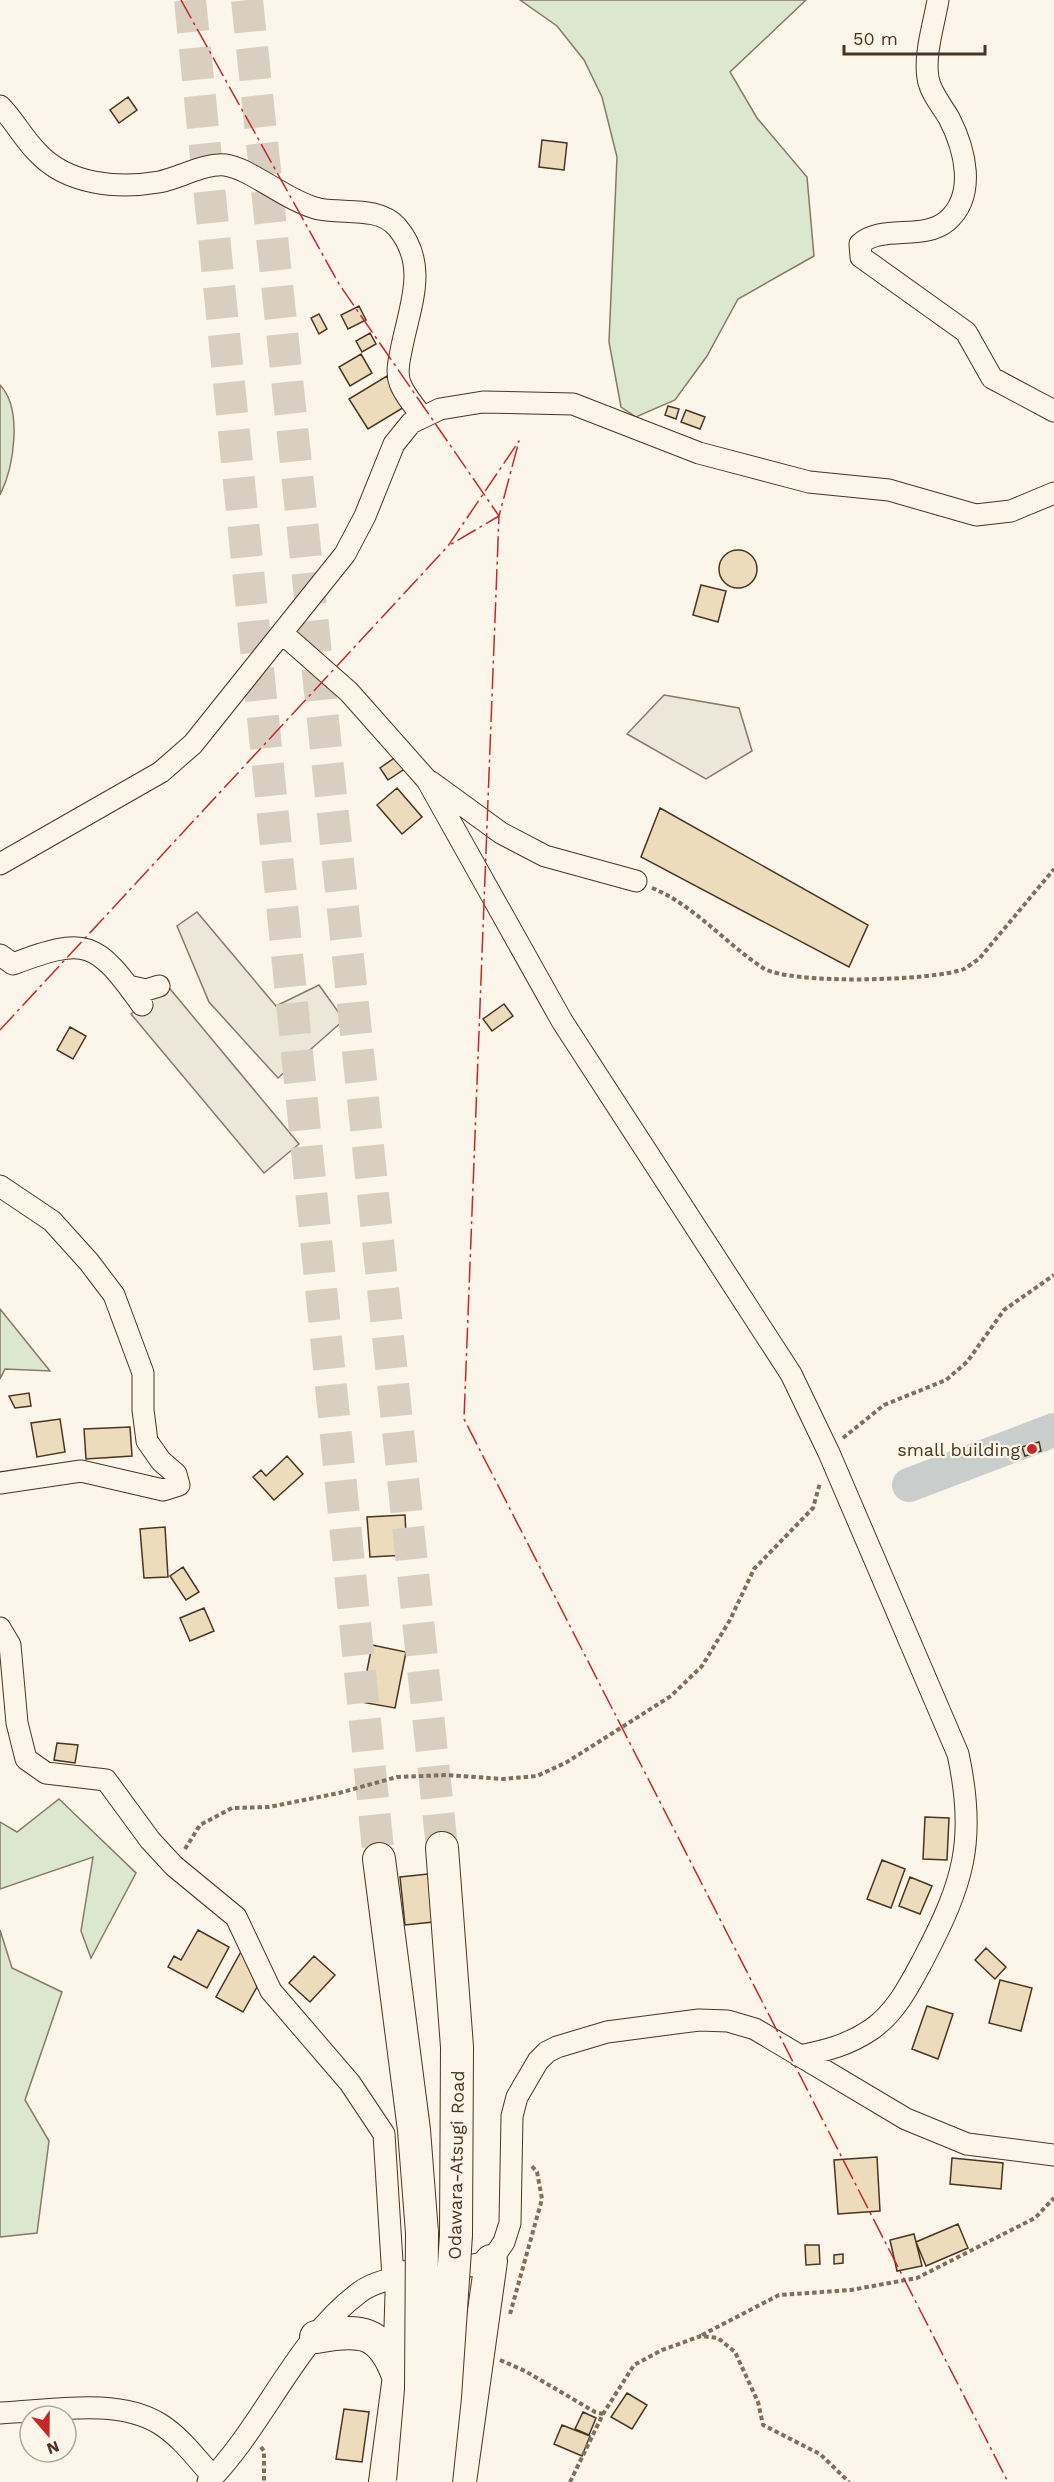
<svg xmlns="http://www.w3.org/2000/svg" width="1054" height="2482" font-family="'Work Sans',sans-serif">
<rect width="100%" height="100%" fill="#fbf6e9"/>
<path fill="#dce7d0" stroke="#887966" stroke-width="1.5" d="M520,0H806L730,72L757,118L807,177L814,256L738,299L707,356L675,400L636,417L621,407L609,342L617,157L602,97L584,60L557,26Z
M0,385C23,409 14,467 0,495Z
M0,1309L50,1371L5,1369L0,1379Z
M59,1799L136,1873L91,1958L81,1931L93,1857L0,1889V1822L17,1832Z
M0,1930L12,1968L62,1992L25,2100L49,2141L37,2233L0,2237Z"/>
<path fill="#ede7d9" stroke="#887966" stroke-width="1.5" d="M664,695L739,708L752,751L706,779L627,734Z
M197,912L276,1006L319,985L344,1020L278,1078L209,1002L177,926Z
M166,984L299,1144L264,1173L131,1014Z"/>
<g fill="none" stroke-linecap="round" stroke-linejoin="round">
<path stroke="#c9cecd" stroke-width="34" d="M909,1485L1054,1430"/>
</g>
<path fill="#ecdcbc" stroke="#4a3520" stroke-width="1.5" d="M128,97L137,110L119,123L110,110Z
M542,140L567,143L564,170L539,167Z
M359,306L366,320L348,329L341,315Z
M319,314L327,329L319,334L311,318Z
M370,333L376,344L362,352L356,341Z
M361,354L372,373L350,386L339,367Z
M387,376L406,406L368,429L349,399Z
M668,406L679,409L676,419L665,415Z
M686,410L705,417L700,429L681,422Z
M719 569a19 19 0 1 1 38 0a19 19 0 1 1-38 0Z
M701,585L726,591L718,622L693,615Z
M400,754L409,766L388,780L380,768Z
M397,788L422,817L402,834L377,805Z
M660,808L868,925L849,967L641,857Z
M504,1004L513,1016L492,1031L483,1019Z
M70,1027L86,1036L73,1059L57,1050Z
M29,1393L31,1406L15,1408L9,1396Z
M60,1419L65,1452L37,1457L31,1423Z
M130,1427L132,1456L86,1459L84,1429Z
M1039,1442L1041,1451L1025,1456L1022,1447Z
M287,1456L303,1474L274,1500L253,1477L261,1470L266,1476Z
M405,1515L407,1555L370,1557L367,1517Z
M165,1527L168,1577L144,1578L140,1529Z
M183,1567L199,1592L186,1600L170,1576Z
M204,1608L214,1631L190,1641L180,1618Z
M372,1645L406,1652L395,1708L361,1702Z
M57,1743L78,1745L75,1763L54,1760Z
M925,1817L949,1818L947,1860L923,1859Z
M882,1860L905,1869L891,1908L867,1899Z
M428,1874L433,1922L405,1925L400,1877Z
M910,1877L932,1886L920,1914L899,1906Z
M198,1930L229,1947L207,1988L168,1967L174,1956L181,1960Z
M243,1948L257,1987L243,2012L216,1997Z
M986,1948L1006,1967L995,1979L975,1960Z
M314,1956L335,1975L310,2002L289,1983Z
M1000,1980L1032,1988L1021,2031L989,2023Z
M927,2006L953,2014L938,2059L912,2049Z
M877,2157L880,2211L838,2214L834,2160Z
M952,2158L1003,2163L1001,2189L950,2184Z
M958,2224L968,2248L926,2266L916,2242Z
M914,2234L922,2266L897,2271L890,2240Z
M805,2245H819L820,2264L806,2265Z
M843,2254V2263L834,2264V2255Z
M627,2393L647,2405L632,2429L611,2417Z
M344,2409L369,2412L362,2462L336,2459Z
M583,2412L596,2418L589,2435L575,2429Z
M562,2425L590,2436L582,2456L554,2444Z"/>
<g fill="none" stroke-linecap="round" stroke-linejoin="round">
<path stroke="#d8cfc1" stroke-width="32" stroke-dasharray="32 16" stroke-linecap="butt" d="M190,0L379,1859
M247,0L442,1848"/>
<defs>
<path id="minor" d="M938,0C934,24 924,54 928,78C930,92 942,106 949,118C965,149 977,195 947,221C923,241 882,224 860,244L861,257L966,332L992,378L1054,411
M0,106C14,120 23,138 37,152C67,185 118,189 159,182C180,178 204,163 225,165C250,168 288,202 319,209C344,214 379,206 397,227C430,266 409,307 401,351C399,361 396,373 400,383C404,395 415,406 422,417
M282,633L349,692L427,780L562,1021L791,1374L829,1453L958,1754C977,1841 963,1884 923,1960C909,1986 896,2012 872,2029C849,2045 825,2051 799,2056
M431,782L501,833L545,856L636,881
M0,864L161,772L193,744L345,554L365,516L394,444L411,423L440,409L483,402L573,404L699,453L809,482L889,490L976,515L1011,511L1054,493
M0,955L13,964C87,936 96,941 142,1005
M128,986L146,990L159,986
M0,1186L52,1221L89,1262L114,1295L143,1373V1410L147,1441L161,1461L176,1474L179,1485L163,1490L81,1471L0,1483
M0,1628L10,1645L17,1723L26,1759L46,1773L106,1780L150,1840L174,1866L236,1917L271,1991L350,2083L384,2134L393,2278
M443,2272L491,2261L504,2242L510,2223L512,2116L517,2097L538,2061L547,2052L557,2047L607,2032L699,2020L728,2021L755,2029L906,2119L967,2144L1054,2155
M0,2413C49,2411 118,2397 160,2424C181,2437 197,2459 213,2477
M208,2482C264,2426 295,2340 360,2292C375,2281 395,2278 412,2275"/>
<path id="highway" d="M442,1848L457,2047L456,2235
M379,1859L414,2130L422,2233
M316,2337C360,2329 381,2329 398,2376
M385,2482L399,2376L402,2277
M460,2482L491,2261"/>
</defs>
<use href="#minor" stroke="#4a3520" stroke-width="23"/>
<use href="#highway" stroke="#4a3520" stroke-width="34"/>
<path stroke="#7f6f5c" stroke-width="4" stroke-dasharray="4.5 3" stroke-linecap="butt" d="M652,888C694,905 725,943 763,968C790,985 933,981 964,969C969,966 974,962 979,959L1054,869
M843,1438L884,1405L946,1380L967,1362L1004,1310L1054,1275
M185,1849L200,1825L232,1808L269,1807L339,1793L397,1777L447,1775L503,1779L537,1776L567,1762L671,1696L702,1666L730,1620L754,1569L813,1508L820,1483
M510,2314L542,2199L537,2172L530,2164
M702,2335L779,2295L851,2290L917,2278L1035,2218L1054,2198
M500,2360L525,2371L595,2412L603,2414
M261,2447L264,2451V2482
M570,2482L603,2414L634,2365L662,2350L701,2336L718,2338L735,2352L758,2402L763,2425L820,2454L849,2482"/>
<use href="#minor" stroke="#fbf6e9" stroke-width="21"/>
<use href="#highway" stroke="#fbf6e9" stroke-width="32"/>
<defs>
<path id="highway-bridge" d="M413,2482L421,2390L422,2233
M436,2482L445,2397L456,2235"/>
</defs>
<use href="#highway-bridge" stroke="#4a3520" stroke-width="34" stroke-linecap="butt"/>
<use href="#highway-bridge" stroke="#fbf6e9" stroke-width="32"/>
<path stroke="#c62828" stroke-width="1.5" stroke-dasharray="21 4.5 3 4.5" stroke-linecap="butt" d="M181,0L339,284L499,516L464,1419L1008,2482
M0,1030L448,546L519,441L499,516L448,546"/>
</g>
<circle fill="#c62828" stroke="#fbf6e9" stroke-width="2" cx="1032" cy="1449" r="6"/>
<g text-anchor="middle" dominant-baseline="central" stroke-width="4.5" stroke-linejoin="round" paint-order="stroke">
<g font-size="18" fill="#4a3520" stroke="#fbf6e9" text-anchor="end">
<text x="1020" y="1449">small building</text>
</g>
<g font-size="18" fill="#4a3520" stroke="#fbf6e9">
<text transform="translate(456 2165) rotate(-89)">Odawara-Atsugi Road</text>
</g>
</g>
<g transform="translate(48 2434) rotate(160)"><circle r="28" fill="#fbf6e9" stroke="#b4a999" stroke-width="1.5"/>
<path d="M0-4.5L10 22L0 15L-10 22Z" fill="#c62828"/>
<text y="-9" font-size="16" font-weight="bold" text-anchor="middle" fill="#4a3520">N</text>
</g>
<path d="M844 45v9h141v-9" fill="none" stroke="#4a3520" stroke-width="3"/>
<text x="853" y="45" font-size="18" fill="#4a3520" stroke="#fbf6e9" stroke-width="4.5" paint-order="stroke">50 m</text>
</svg>
